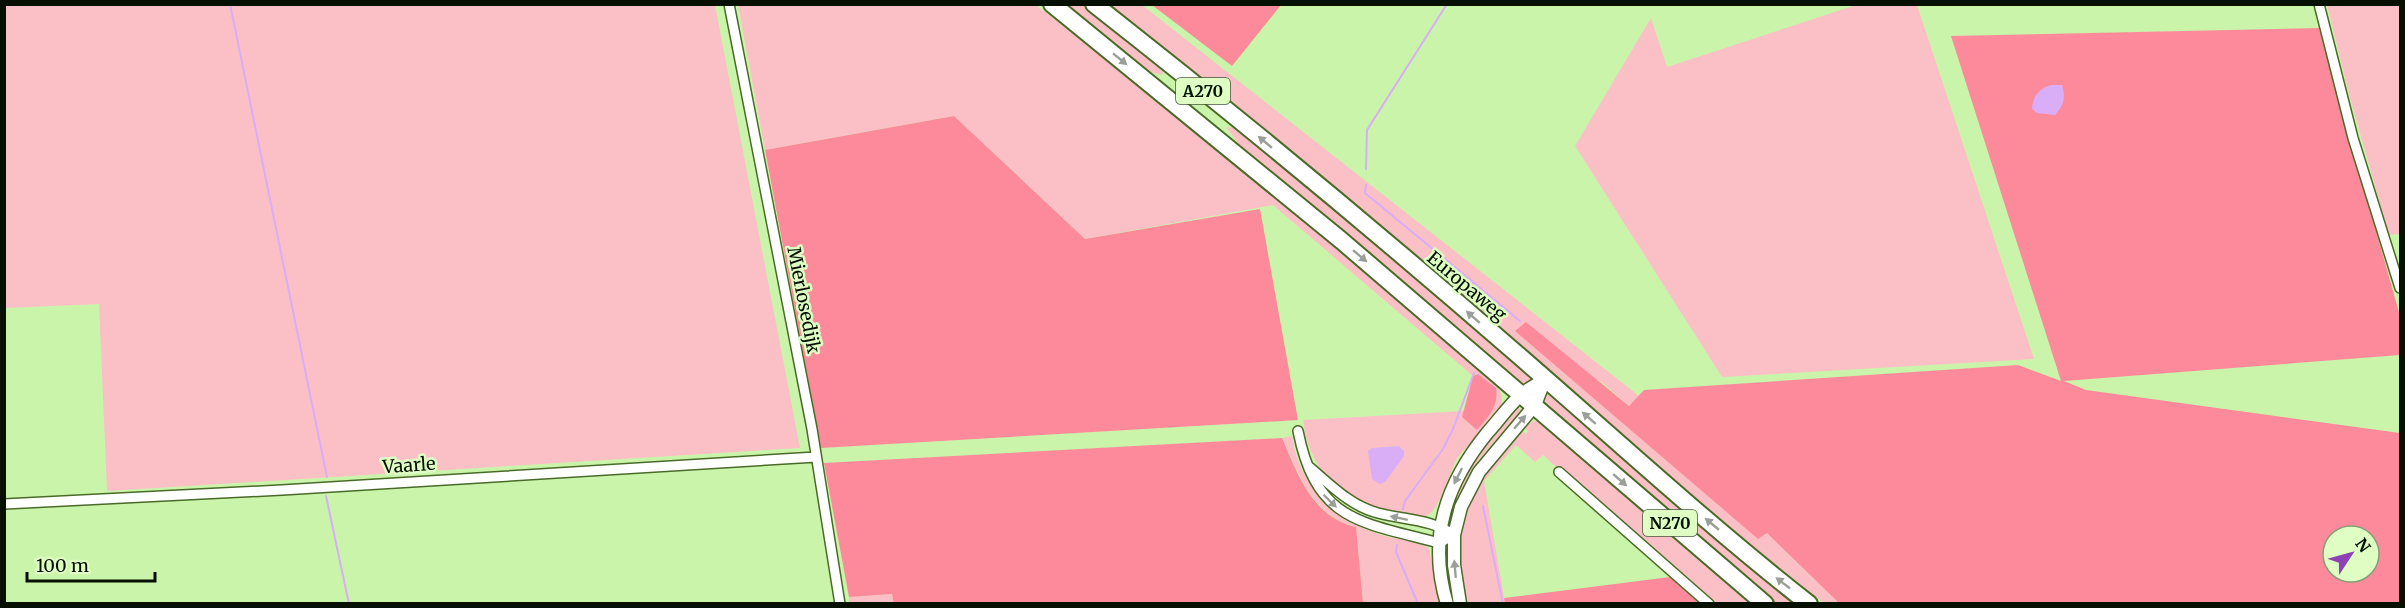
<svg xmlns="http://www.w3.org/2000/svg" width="2405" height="608" font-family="Merriweather,serif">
<rect width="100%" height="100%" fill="#cbf4ab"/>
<path fill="#fac0c6" d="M4,5H715L800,448L107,491L99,304L5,308Z
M738,5H1036L1151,94L1317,231L1496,385C1518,411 1470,438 1457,459C1449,472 1440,509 1428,515C1418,519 1406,514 1396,512C1386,511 1374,510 1365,506C1359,504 1354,499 1349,495C1320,475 1308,455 1303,420L1464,411L1477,430L1478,374L1473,376L1273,205L1085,239L954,116L765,150Z
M1060,5H1088L1154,57L1152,61L1163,72L1162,75L1151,72L1145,68L1143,70Z
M1110,5H1142L1639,396L1629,406L1604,384L1515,331L1757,538L1767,532L1839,603H1824L1738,536L1397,240Z
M1856,5H1917L2034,359L1722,377L1575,146L1651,18L1667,67Z
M2327,5H2400V234L2389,235L2350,98Z
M1226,127L1235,128L1244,134L1246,132L1520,363L1533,379L1524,389L1237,147L1238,143Z
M1547,393L1647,481L1667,493L1802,603H1774L1710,551L1540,402Z
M1516,406L1521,410L1479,460L1453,509L1450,508L1468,466Z
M1534,421L1541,422L1555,433L1752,603H1714L1609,515L1543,455L1535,462L1516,445L1484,481L1505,603L1465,604C1455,561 1455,513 1481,475C1492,459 1507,444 1520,429L1526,434L1528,431L1523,426Z
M1292,436C1299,486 1336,522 1385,536C1400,540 1418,537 1429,549L1441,603H1363L1356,527C1313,517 1298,473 1282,438Z
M892,594L894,603H849V597Z"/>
<path fill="#fd8a9b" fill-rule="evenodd" d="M1152,5L1281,4V5L1232,66Z
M2319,28L2400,316V355L2064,381L2086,390L2400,433V603H1839L1767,533L1758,539L1515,331L1526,322L1629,406L1644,390L2018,365L2061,381L1951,36ZM2333,536H2369V572H2333Z
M954,116L1085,239L1260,209L1298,420L821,448L765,150Z
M1478,374L1496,388C1499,406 1488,417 1477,430L1462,417L1473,376Z
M1282,438C1297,473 1313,518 1356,527L1363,603L894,604L892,594L849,597L824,463Z
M1670,577L1704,603L1505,604L1504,598Z"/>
<path fill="#daadf7" d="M2051,85H2062C2066,98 2064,105 2055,115L2037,113L2032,109C2033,95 2039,89 2051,85Z
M1399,446L1404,451V456L1386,481L1380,484L1372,479L1368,451L1372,448Z"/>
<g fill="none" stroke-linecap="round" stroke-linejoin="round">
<path stroke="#daadf7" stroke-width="2" d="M230,4L327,477
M1366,169L1367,130L1447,4
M1366,185L1365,193L1520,321
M326,496L349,604
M1483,506L1503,604
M1403,509L1405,501L1443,449L1453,429L1474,373
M1397,545L1396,552L1418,604"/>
<defs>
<path id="street" d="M729,4L812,429L840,604
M2319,4L2353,138L2400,288
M1298,431C1316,522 1361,522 1439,543L1454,535C1432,519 1404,520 1378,513C1350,506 1330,484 1308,466
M1559,472L1709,604
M4,504L282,490L816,457"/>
<path id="secondary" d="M1447,604C1427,538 1446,483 1488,432C1499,420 1509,405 1522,394C1529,388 1538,384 1545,379
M1460,604L1454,565V535L1461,507L1479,472L1535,405L1545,379"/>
<path id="highway" d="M1052,4L1342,241L1765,604
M1094,4C1238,117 1379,234 1517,354C1614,438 1708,525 1809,604"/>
</defs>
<use href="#street" stroke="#496b27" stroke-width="12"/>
<use href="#secondary" stroke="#496b27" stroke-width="15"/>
<use href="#highway" stroke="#496b27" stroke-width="20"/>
<use href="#street" stroke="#fff" stroke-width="9"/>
<use href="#secondary" stroke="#fff" stroke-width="12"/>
<use href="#highway" stroke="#fff" stroke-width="16"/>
</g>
<defs><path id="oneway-solid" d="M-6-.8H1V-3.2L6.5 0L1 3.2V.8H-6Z" transform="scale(1.5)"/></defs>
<g fill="#9b9f99">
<use href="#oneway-solid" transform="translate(1120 59) rotate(39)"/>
<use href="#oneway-solid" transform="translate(1265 142) rotate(-140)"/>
<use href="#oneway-solid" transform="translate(1360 256) rotate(40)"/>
<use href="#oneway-solid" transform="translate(1473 317) rotate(-139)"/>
<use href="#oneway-solid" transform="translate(1589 418) rotate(-139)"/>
<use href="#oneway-solid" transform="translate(1520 422) rotate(-49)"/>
<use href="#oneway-solid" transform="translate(1458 476) rotate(117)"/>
<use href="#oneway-solid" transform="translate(1620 480) rotate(41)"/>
<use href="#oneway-solid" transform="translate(1330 501) rotate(44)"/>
<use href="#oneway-solid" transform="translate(1399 518) rotate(-168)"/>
<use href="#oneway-solid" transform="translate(1712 524) rotate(-140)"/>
<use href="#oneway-solid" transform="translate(1455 569) rotate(-95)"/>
<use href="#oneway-solid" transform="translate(1783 583) rotate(-142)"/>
</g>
<g text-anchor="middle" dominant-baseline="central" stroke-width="5" stroke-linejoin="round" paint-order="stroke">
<g fill="#defec4" stroke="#46573b" stroke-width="1.5">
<rect x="1176" y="78" width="54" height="26" rx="4.5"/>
<rect x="1643" y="510" width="54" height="26" rx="4.5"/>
</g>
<g font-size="16" font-weight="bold" fill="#051000">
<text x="1203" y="91">A270</text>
<text x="1670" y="523">N270</text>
</g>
<g font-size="18" fill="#051000" stroke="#defec4">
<text transform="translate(1467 286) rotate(40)">Europaweg</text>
<text transform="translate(804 300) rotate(79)">Mierlosedijk</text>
<text transform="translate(409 465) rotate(-4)">Vaarle</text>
</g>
</g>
<rect width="2405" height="608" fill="none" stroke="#051000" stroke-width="12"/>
<g transform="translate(2351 554) rotate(54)"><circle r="28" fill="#defec4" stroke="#879f76" stroke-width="1.5"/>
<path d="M0-4.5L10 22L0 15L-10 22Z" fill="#8d43b5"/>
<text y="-9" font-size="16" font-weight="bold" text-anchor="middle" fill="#051000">N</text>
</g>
<path d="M27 572v9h128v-9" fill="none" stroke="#051000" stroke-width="3"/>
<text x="36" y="572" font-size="18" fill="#051000" stroke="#defec4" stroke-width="4.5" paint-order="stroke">100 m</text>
</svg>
